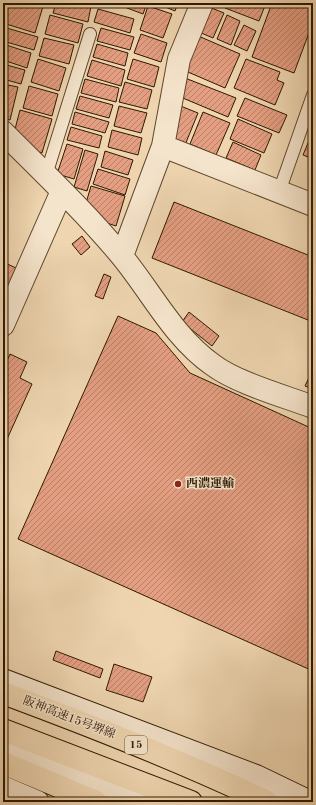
<svg xmlns="http://www.w3.org/2000/svg" width="316" height="805" font-family="'Old Standard TT','Noto Serif JP',serif">
<defs>
<pattern id="building-hatch" width="6" height="6" patternUnits="userSpaceOnUse"><rect width="6" height="6" fill="#e49e81"/><path d="M-1 1l2-2M0 6l6-6M5 7l2-2" fill="none" stroke="#b98067"/></pattern>
</defs>
<rect width="100%" height="100%" fill="#efd6b1"/>
<filter id="stains"><feTurbulence type="fractalNoise" baseFrequency=".005" numOctaves="4"/><feColorMatrix values="0 0 0 0 .2 0 0 0 0 .09 0 0 0 0 .02 0 0 0 .5 -.17"/></filter>
<radialGradient id="worn" r=".72"><stop offset=".6" stop-color="#630" stop-opacity="0"/><stop offset="1" stop-color="#630" stop-opacity=".3"/></radialGradient>
<path fill="url(#building-hatch)" stroke="#2e1900" d="M7,3H44L35,33L3,23V14Z
M56,3H79L91,6L88,22L53,13Z
M119,3H147L143,14L119,5Z
M156,3H178L175,11Z
M227,3H266L259,21L225,8Z
M272,3H313V22L294,73L252,57Z
M148,6L172,14L163,38L140,30Z
M209,7L224,13L213,38L199,32Z
M98,9L134,19L130,33L94,22Z
M50,15L83,24L78,43L45,34Z
M227,15L240,21L231,45L217,39Z
M244,25L256,31L247,51L234,45Z
M3,27L38,37L34,50L3,41Z
M101,28L134,37L130,50L97,41Z
M141,34L167,43L161,62L134,53Z
M196,35L240,54L225,88L181,69Z
M44,38L74,45L69,64L39,56Z
M3,44L31,53L27,68L3,60Z
M97,44L128,53L125,66L93,57Z
M38,59L66,68L59,91L31,82Z
M133,59L159,67L154,87L127,79Z
M246,59L280,72L277,80L284,83L275,105L234,88Z
M92,60L125,70L121,86L87,76Z
M3,64L25,70L21,84L3,79Z
M185,78L236,98L228,117L178,96Z
M85,79L119,88L116,102L81,93Z
M125,82L152,90L147,109L119,102Z
M3,84L18,87L10,120L3,118Z
M29,86L58,94L52,116L23,108Z
M80,96L113,105L109,118L76,109Z
M245,98L287,115L279,133L237,116Z
M178,105L198,113L185,145L175,141Z
M119,106L147,113L141,133L114,126Z
M20,110L52,119L42,153L31,150L14,133Z
M75,112L109,122L105,133L72,124Z
M203,112L230,123L216,155L190,144Z
M238,119L272,134L264,153L230,139Z
M71,127L102,136L99,148L67,140Z
M112,130L142,138L138,155L108,147Z
M313,131V159L303,155Z
M233,142L261,155L255,170L226,158Z
M67,144L83,149L74,179L57,174Z
M85,150L98,154L87,191L74,187Z
M105,151L133,160L128,175L101,167Z
M98,169L130,179L125,195L93,184Z
M91,186L125,196L116,226L107,223L86,203Z
M174,202L313,257V322L152,258Z
M82,236L90,247L81,255L72,244Z
M3,262L16,268L3,300Z
M104,274L111,277L103,299L95,296Z
M189,312L219,336L212,346L182,322Z
M118,316L156,333L190,373L313,429V671L18,539Z
M10,354L27,362L20,378L32,384L3,448V370Z
M313,369V389L305,386Z
M56,651L103,669L100,678L53,660Z
M114,664L152,677L143,702L106,690Z"/>
<g fill="none" stroke-linecap="round" stroke-linejoin="round">
<defs>
<path id="lane" d="M46,175L90,34
M279,192L313,95"/>
<path id="street" d="M3,132C43,172 84,211 120,254C151,291 173,337 213,365C237,383 284,396 313,407
M163,146L313,205
M122,256L163,146L179,59L202,3
M3,325L62,191
M3,787L38,802"/>
<path id="secondary" d="M3,680L256,776L310,802
M3,749L89,779L145,802"/>
<path id="highway" d="M3,693C92,726 182,761 267,802
M3,730L191,802
M3,763L96,802"/>
</defs>
<use href="#lane" stroke="#5e482c" stroke-width="14"/>
<use href="#street" stroke="#5e482c" stroke-width="24"/>
<use href="#secondary" stroke="#2e1900" stroke-width="24"/>
<use href="#highway" stroke="#2e1900" stroke-width="24"/>
<use href="#lane" stroke="#f5e4cc" stroke-width="12"/>
<use href="#street" stroke="#f5e4cc" stroke-width="22"/>
<use href="#secondary" stroke="#f5e4cc" stroke-width="22"/>
<use href="#highway" stroke="#efd6b1" stroke-width="22"/>
</g>
<circle fill="#8f2418" stroke="#f5e4cc" stroke-width="1.5" cx="178" cy="484" r="4"/>
<g text-anchor="middle" dominant-baseline="central" stroke-width="3" stroke-linejoin="round" paint-order="stroke">
<rect fill="#f5e4cc" stroke="#6a563d" stroke-width="1" x="125" y="736" width="22" height="18" rx="3"/>
<g font-size="11" font-weight="bold" fill="#2e1900">
<text x="136" y="745">15</text>
</g>
<g font-size="12" font-weight="bold" fill="#2e1900" stroke="#f5e4cc" text-anchor="start">
<text x="186" y="484">西濃運輸</text>
</g>
<g font-size="12" fill="#2e1900" stroke="#f5e4cc">
<text transform="translate(69 718) rotate(21)">阪神高速15号堺線</text>
</g>
</g>
<rect width="316" height="805" fill="none" stroke="#efd6b1" stroke-width="16"/>
<rect x="4" y="4" width="308" height="797" fill="none" stroke="#2e1900" stroke-width="2"/>
<rect x="8" y="8" width="300" height="789" fill="none" stroke="#2e1900"/>
<rect width="100%" height="100%" filter="url(#stains)"/>
<rect width="100%" height="100%" fill="url(#worn)"/>
</svg>
